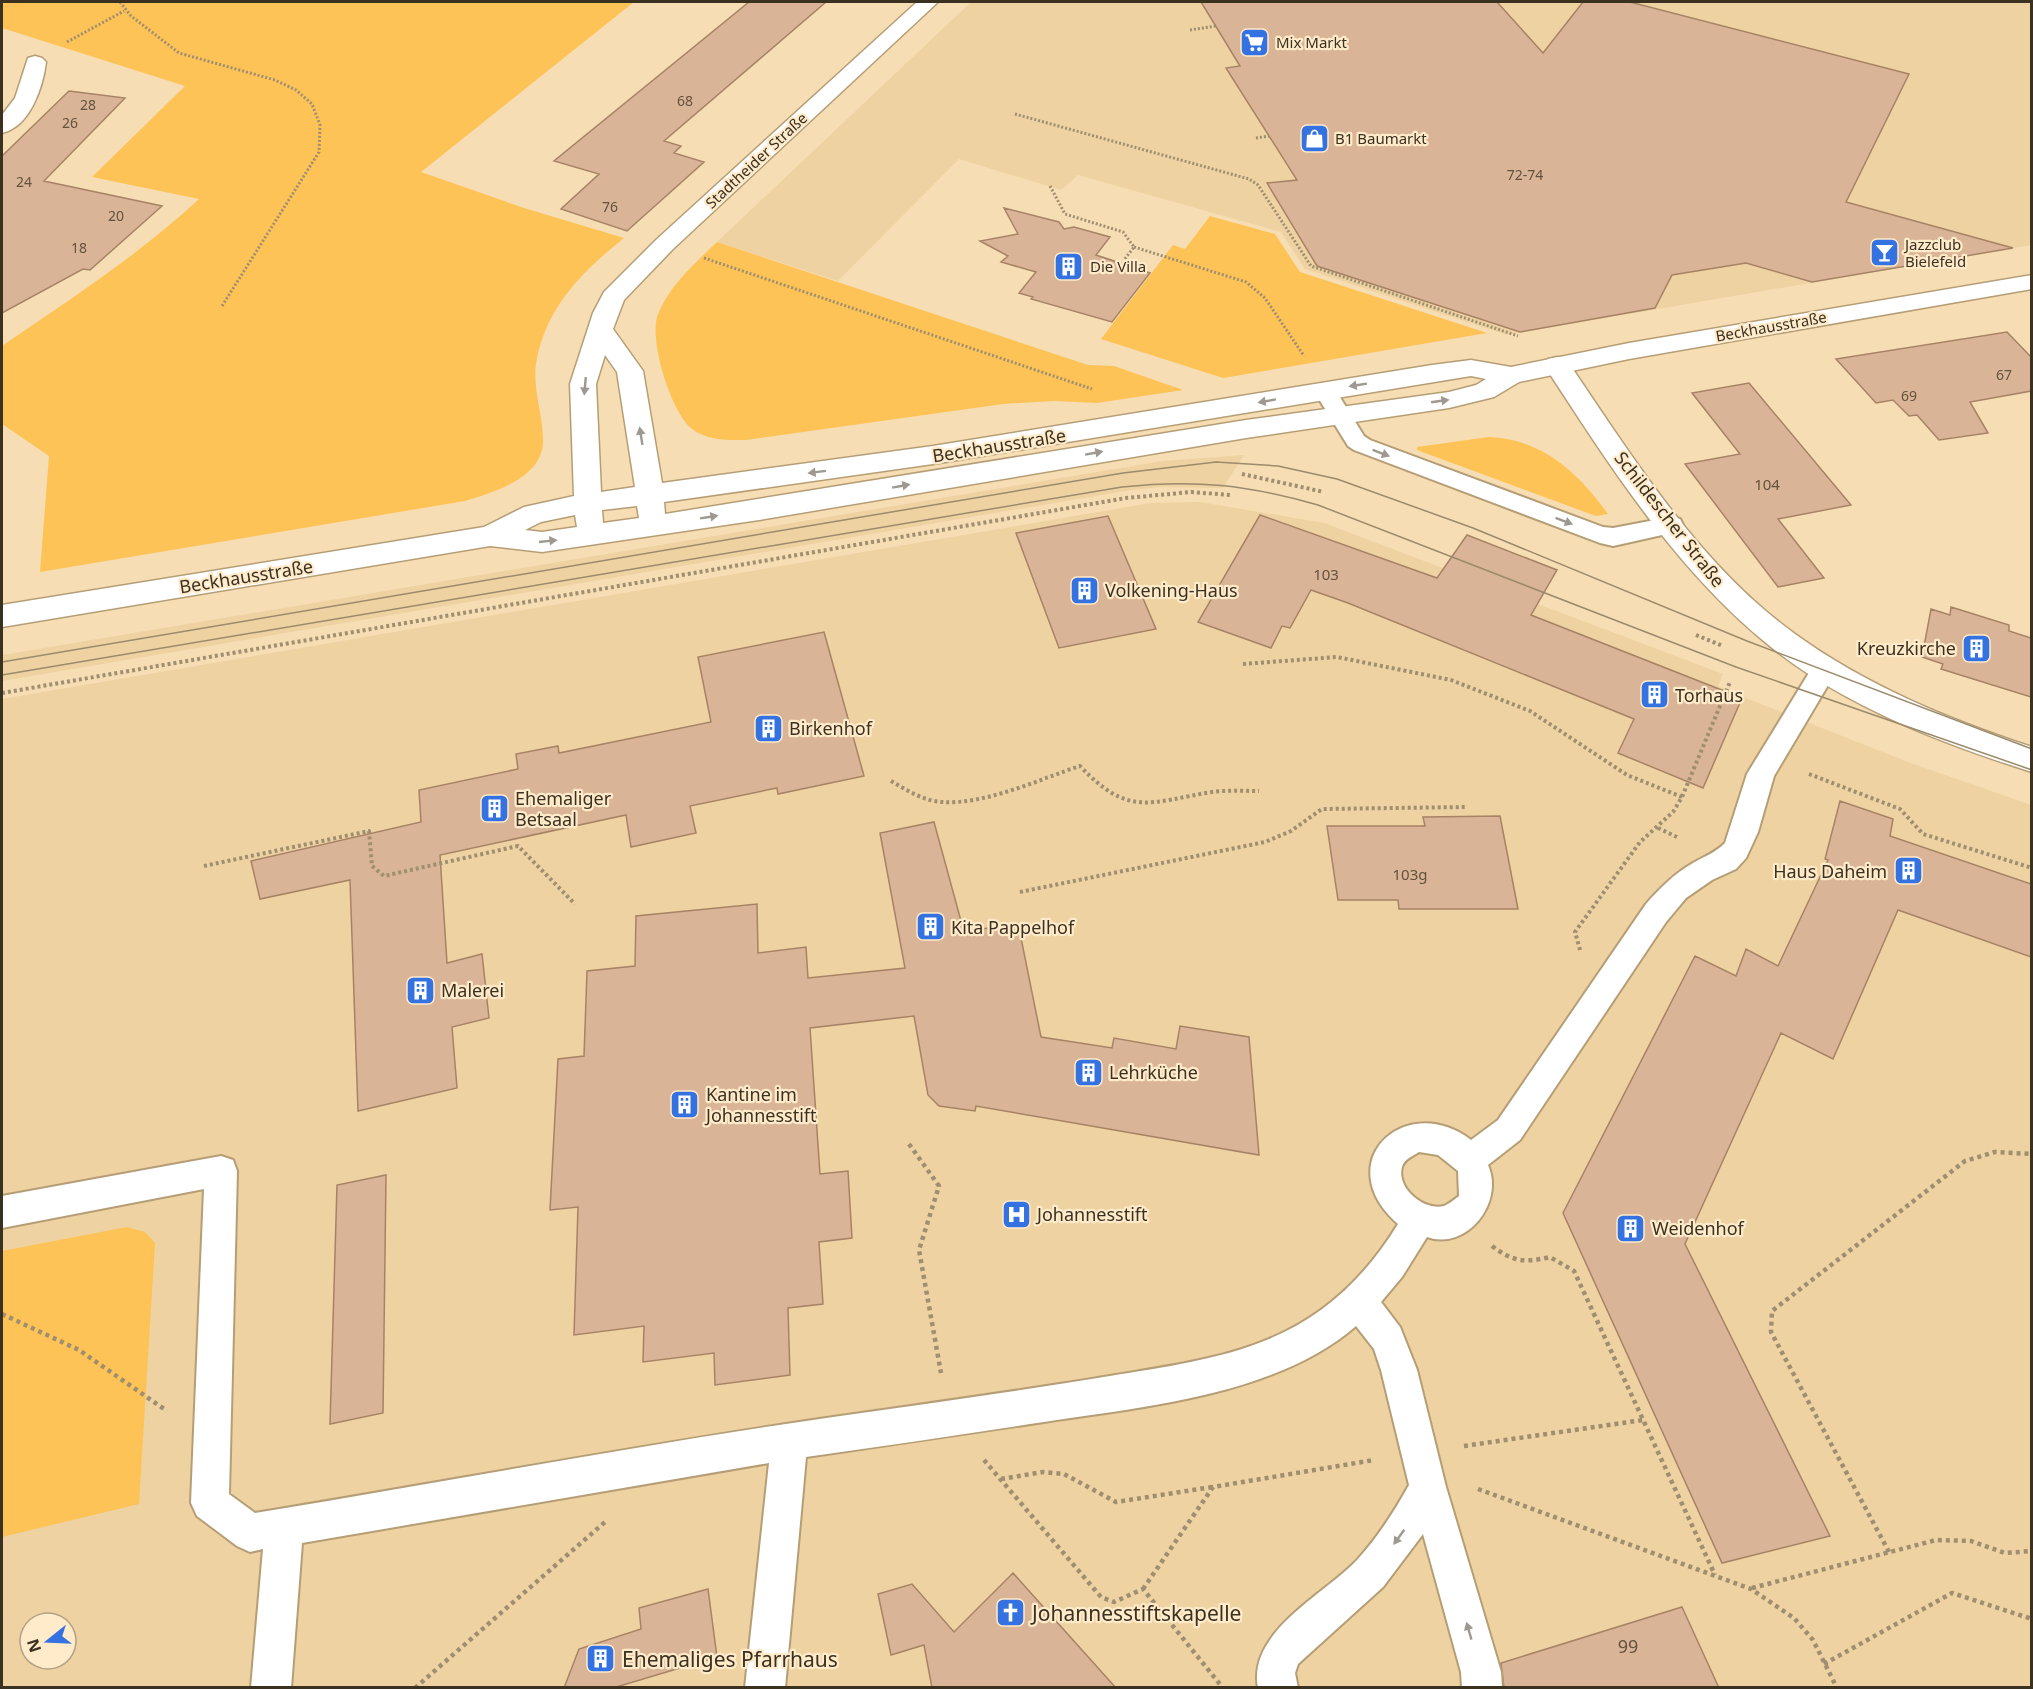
<svg xmlns="http://www.w3.org/2000/svg" width="2033" height="1689" font-family="'Noto Sans',sans-serif">
<rect width="100%" height="100%" fill="#f6ddb3"/>
<path fill="#eed2a1" fill-rule="evenodd" d="M971,2H2031V245L1507,335L1305,269L1281,232L1078,175L1061,190L959,159L838,281L717,242Z
M1244,455L1223,488L1160,487L1125,491L2,681V655L1163,461Z
M1200,502L1324,523L1723,674L1718,686L1743,697L1908,762L2031,805V1687L2,1688V699L1151,503ZM30,1623H66V1659H30Z"/>
<path fill="#fdc356" d="M2,2H634L421,172L524,208L624,238C583,271 548,305 537,358C531,387 543,412 543,440C544,478 494,492 465,501L40,572L49,456L2,424V346C69,300 139,255 199,199L92,177L185,86L2,28Z
M1210,216L1275,234L1300,272L1487,333L1223,378L1101,339L1173,245L1185,249Z
M717,242L1088,365L1114,366L1183,390L1097,403L1054,401L1003,404L746,440C727,440 708,441 692,429C671,413 648,339 658,314C670,285 695,263 717,242Z
M1489,437C1542,439 1579,473 1608,514L1596,516L1417,450V447Z
M127,1227L145,1232L155,1243L139,1504L2,1537V1251Z"/>
<path fill="#dab496" stroke="#a78366" stroke-width="1.5" d="M749,2H826L664,141L681,146L674,153L704,162L627,231L561,209L599,174L554,161Z
M1201,2H1497L1543,53L1583,2H1630L1909,74L1846,202L2013,248L1812,282L1746,263L1672,275L1655,308L1520,332L1317,266L1267,183L1297,180L1226,68L1240,66Z
M69,91L125,98L44,181L162,206L90,270L83,269L2,313V156Z
M1004,208L1059,222L1064,229L1074,227L1110,237L1096,255L1150,273L1112,322L1031,299L1033,297L1019,293L1036,272L1001,262L1008,256L980,241L1018,234Z
M2007,332L2031,357V391L1970,402L1988,433L1939,440L1917,415L1909,416L1893,400L1876,403L1836,359Z
M1749,383L1851,505L1778,519L1824,578L1778,587L1685,464L1740,454L1692,393Z
M1260,515L1437,578L1467,535L1557,570L1531,615L1742,698L1703,788L1618,753L1634,719L1348,603L1311,590L1290,628L1282,626L1271,648L1198,622Z
M1108,516L1156,629L1059,648L1016,533Z
M1951,607L2009,625V631L2031,638V697L1941,669L1943,664L1922,657L1931,609L1950,615Z
M824,632L864,776L778,794L777,788L690,806L696,833L631,847L626,815L440,855L447,963L482,954L489,1018L452,1027L457,1088L358,1111L350,880L260,899L251,861L421,822L419,790L518,769L516,754L558,746L559,753L711,722L698,657Z
M1840,801L1893,819L1890,836L2031,884V957L1898,910L1833,1059L1781,1033L1685,1244L1830,1536L1722,1563L1563,1213L1695,956L1736,976L1746,949L1778,966L1828,860L1825,859Z
M1500,816L1518,909H1399L1398,900H1338L1327,826H1425L1423,817Z
M934,822L964,932L1018,923L1041,1037L1112,1048L1114,1038L1176,1049L1180,1026L1249,1037L1259,1155L976,1106L975,1111L939,1106L928,1095L914,1016L810,1028L820,1174L848,1171L852,1238L819,1242L823,1304L788,1308L790,1375L715,1385L714,1353L643,1362L644,1326L574,1335L578,1207L550,1210L558,1059L584,1056L587,971L635,966L636,916L757,904L758,953L806,947L808,978L905,968L880,833Z
M386,1175L383,1413L330,1424L337,1185Z
M1013,1573L1116,1688H932L924,1645L891,1655L878,1594L912,1584L954,1632Z
M708,1589L717,1657L613,1688H564L579,1649L641,1629L639,1608Z
M1682,1607L1719,1688H1504L1501,1663Z"/>
<g fill="none" stroke-linecap="round" stroke-linejoin="round">
<defs>
<path id="lane" d="M1325,384L1333,386L1364,436L1370,440L1603,527L1613,528L1671,517L1680,519L1683,525L1680,531L1671,533L1613,546L1600,543L1354,450L1348,446L1314,391L1317,386Z
M1824,660L1833,663L1837,670L1774,776L1758,832L1746,858L1736,869L1712,880L1686,898L1666,922L1520,1140L1488,1165C1505,1204 1465,1251 1427,1237L1402,1277L1381,1302L1400,1327L1417,1370L1446,1487L1501,1672L1502,1688H1462L1461,1672L1423,1534L1383,1587L1298,1664L1295,1673L1298,1688H1258C1247,1632 1324,1595 1357,1560C1378,1537 1394,1512 1409,1485L1381,1370L1374,1349L1356,1326C1277,1395 1143,1407 1044,1422C964,1434 885,1446 806,1457L785,1688H745L769,1463L302,1543L291,1688H251L263,1549L250,1552L237,1546L197,1516L191,1503L204,1189L2,1228V1196L221,1156L233,1160L237,1171L229,1494L255,1513C450,1481 644,1444 840,1416C930,1403 1020,1391 1110,1376C1163,1367 1219,1360 1269,1339C1325,1316 1367,1275 1398,1224C1328,1163 1405,1090 1471,1140L1498,1120L1646,904C1660,888 1674,874 1693,863C1705,856 1715,853 1725,843L1747,774L1815,663ZM1419,1152L1438,1155L1458,1171L1459,1196C1455,1199 1449,1204 1444,1206C1424,1211 1396,1188 1402,1167C1404,1159 1413,1156 1419,1152Z"/>
<path id="street" d="M35,56L42,58L46,62C43,87 30,127 2,133V115L15,98L28,58Z
M1557,357L1566,359C1632,456 1698,564 1795,634C1867,686 1948,719 2032,747V772C1941,743 1846,707 1771,647C1676,571 1610,466 1544,365L1548,359Z"/>
<path id="secondary" d="M917,2H938L673,249L624,300L613,329L643,371L662,483L933,446L1432,365L1471,360L1511,367L1629,343L2032,275V289L1629,359L1519,382L1494,397L1449,408L1246,438L759,520L542,552L490,546L2,627V605L484,527L524,507L574,496L570,384L593,313L604,292L657,239ZM605,355L617,372L635,487L601,492L596,384ZM1471,376L1486,379L1476,385L1449,392L1246,420L665,514L664,502L933,464ZM637,506L639,518L603,523L602,510ZM575,515L577,527L542,532L525,530L541,522Z"/>
</defs>
<use href="#lane" stroke="#b59e76" stroke-width="4"/>
<use href="#street" stroke="#b59e76" stroke-width="3"/>
<use href="#secondary" stroke="#b59e76" stroke-width="3"/>
<path stroke="#a08e70" stroke-width="3" stroke-dasharray="2 2" stroke-linecap="butt" d="M120,2L131,16L179,53L275,80L296,90L312,104L320,125L319,152L222,306
M1190,30L1216,26
M67,42L124,11
M1015,114L1249,179L1258,185L1311,266L1518,336
M1256,138L1269,136
M1050,186L1065,214L1123,232L1134,247L1124,260
M1134,247L1246,282L1265,298L1304,356
M704,258L1092,389"/>
<path stroke="#a08e70" stroke-width="4" stroke-dasharray="3 3" stroke-linecap="butt" d="M1242,474L1324,492
M1696,635L1723,646
M1243,664L1337,657L1451,680L1530,711L1627,775L1682,797
M2,693L1126,498L1191,492L1230,495
M1809,774L1900,809L1923,834L2032,868
M891,781C907,790 923,801 942,802C985,805 1040,779 1080,766C1129,818 1150,802 1212,792C1227,790 1243,791 1259,791
M1658,828L1679,838
M204,866L369,831L372,866L384,876L518,846L575,904
M1020,892L1265,842L1291,831L1322,809L1465,807
M1580,950L1575,932L1640,842L1673,812L1682,797L1730,682"/>
<path stroke="#a08e70" stroke-width="4.5" stroke-dasharray="4 4" stroke-linecap="butt" d="M909,1144L939,1186L919,1250L941,1373
M1492,1246C1513,1262 1525,1263 1550,1257L1574,1271L1715,1575
M2,1314L79,1350L167,1411
M1464,1446L1643,1420
M984,1460L1101,1597L1114,1602L1143,1589L1223,1688
M1001,1479L1043,1472L1064,1474L1116,1502L1212,1487
M1478,1489L1751,1589L1794,1618L1813,1640L1837,1688
M1889,1552L1771,1332L1772,1311L1965,1161L1995,1152L2032,1154
M1752,1588L1936,1540L1971,1541L2005,1553L2032,1551
M1143,1589L1213,1487L1374,1460
M1824,1664L1952,1593L2032,1619
M415,1688L605,1522"/>
<use href="#lane" fill="#fff" fill-rule="evenodd"/>
<use href="#street" fill="#fff" fill-rule="evenodd"/>
<use href="#secondary" fill="#fff" fill-rule="evenodd"/>
<path stroke="#9c8a6c" stroke-width="1.5" d="M2,662L1123,473L1216,462L1278,466L1337,479L1473,528L1747,641L2032,749
M2,675L1122,487C1195,479 1248,485 1318,505L1736,667L2032,770"/>
</g>
<defs><path id="oneway-solid" d="M-6-.8H1V-3.2L6.5 0L1 3.2V.8H-6Z" transform="scale(1.5)"/></defs>
<g fill="#9d9890">
<use href="#oneway-solid" transform="translate(1358 385) rotate(171)"/>
<use href="#oneway-solid" transform="translate(585 386) rotate(95)"/>
<use href="#oneway-solid" transform="translate(1267 401) rotate(170)"/>
<use href="#oneway-solid" transform="translate(1440 401) rotate(-8)"/>
<use href="#oneway-solid" transform="translate(641 436) rotate(-99)"/>
<use href="#oneway-solid" transform="translate(1094 453) rotate(-10)"/>
<use href="#oneway-solid" transform="translate(1381 453) rotate(21)"/>
<use href="#oneway-solid" transform="translate(817 472) rotate(173)"/>
<use href="#oneway-solid" transform="translate(901 486) rotate(-10)"/>
<use href="#oneway-solid" transform="translate(709 517) rotate(-9)"/>
<use href="#oneway-solid" transform="translate(1564 521) rotate(21)"/>
<use href="#oneway-solid" transform="translate(548 541) rotate(-6)"/>
<use href="#oneway-solid" transform="translate(1399 1537) rotate(126)"/>
<use href="#oneway-solid" transform="translate(1469 1631) rotate(-106)"/>
</g>
<defs>
<symbol id="supermarket-square" viewBox="-11 -11 22 22"><rect x="-9" y="-9" width="18" height="18" rx="4" fill="#3472e1" stroke="#ffebca"/><path d="M-6-5.5h2.5l.6 2H6L4.5 2H-2.5L-4.4-4H-6ZM-1.5 3.2a1.3 1.3 0 1 0 .1 0ZM3 3.2a1.3 1.3 0 1 0 .1 0Z" fill="#fff"/></symbol>
<symbol id="shop-square" viewBox="-11 -11 22 22"><rect x="-9" y="-9" width="18" height="18" rx="4" fill="#3472e1" stroke="#ffebca"/><path d="M-5-2.5h2.3a2.7 3.5 0 0 1 5.4 0H5L5.5 6h-11ZM-1.5-2.5h3a1.5 2.3 0 0 0-3 0Z" fill="#fff"/></symbol>
<symbol id="bar-square" viewBox="-11 -11 22 22"><rect x="-9" y="-9" width="18" height="18" rx="4" fill="#3472e1" stroke="#ffebca"/><path d="M-6-5H6L.8 .8V4.5H3.5V6h-7V4.5H-.8V.8Z" fill="#fff"/></symbol>
<symbol id="building-square" viewBox="-11 -11 22 22"><rect x="-9" y="-9" width="18" height="18" rx="4" fill="#3472e1" stroke="#ffebca"/><path d="M-4-6H4V6H1V3H-1V6H-4ZM-2.5-4.3h1.7v1.8h-1.7ZM.8-4.3h1.7v1.8H.8ZM-2.5-1h1.7V.8h-1.7ZM.8-1h1.7V.8H.8Z" fill="#fff"/></symbol>
<symbol id="hospital-square" viewBox="-11 -11 22 22"><rect x="-9" y="-9" width="18" height="18" rx="4" fill="#3472e1" stroke="#ffebca"/><path d="M-5-5h3v3.5h4V-5h3V5h-3V1.5h-4V5h-3Z" fill="#fff"/></symbol>
<symbol id="church-square" viewBox="-11 -11 22 22"><rect x="-9" y="-9" width="18" height="18" rx="4" fill="#3472e1" stroke="#ffebca"/><path d="M-1.2-6h2.4v3.5h3.3v2.4h-3.3V6h-2.4V-.1h-3.3v-2.4h3.3Z" fill="#fff"/></symbol>
</defs>
<g fill-rule="evenodd">
<use href="#supermarket-square" x="1238" y="26" width="33" height="33"/>
<use href="#shop-square" x="1298" y="122" width="33" height="33"/>
<use href="#bar-square" x="1868" y="236" width="33" height="33"/>
<use href="#building-square" x="1052" y="250" width="33" height="33"/>
<use href="#building-square" x="1068" y="574" width="33" height="33"/>
<use href="#building-square" x="1960" y="632" width="33" height="33"/>
<use href="#building-square" x="1638" y="678" width="33" height="33"/>
<use href="#building-square" x="752" y="712" width="33" height="33"/>
<use href="#building-square" x="478" y="792" width="33" height="33"/>
<use href="#building-square" x="1892" y="854" width="33" height="33"/>
<use href="#building-square" x="914" y="910" width="33" height="33"/>
<use href="#building-square" x="404" y="974" width="33" height="33"/>
<use href="#building-square" x="1072" y="1056" width="33" height="33"/>
<use href="#building-square" x="668" y="1088" width="33" height="33"/>
<use href="#hospital-square" x="1000" y="1198" width="33" height="33"/>
<use href="#building-square" x="1614" y="1212" width="33" height="33"/>
<use href="#church-square" x="994" y="1596" width="33" height="33"/>
<use href="#building-square" x="584" y="1642" width="33" height="33"/>
</g>
<g text-anchor="middle" dominant-baseline="central" stroke-width="4.5" stroke-linejoin="round" paint-order="stroke">
<g font-size="14" fill="#63523e">
<text x="685" y="100">68</text>
<text x="88" y="104">28</text>
<text x="70" y="122">26</text>
<text x="1525" y="174">72-74</text>
<text x="24" y="181">24</text>
<text x="610" y="206">76</text>
<text x="116" y="215">20</text>
<text x="79" y="247">18</text>
<text x="2004" y="374">67</text>
<text x="1909" y="395">69</text>
</g>
<g font-size="15" fill="#3b3121" stroke="#ffebca" text-anchor="start">
<text x="1276" y="42">Mix Markt</text>
<text x="1335" y="138">B1 Baumarkt</text>
<text x="1905" y="244">Jazzclub<tspan x="1905" dy="17">Bielefeld</tspan></text>
<text x="1090" y="266">Die Villa</text>
</g>
<g font-size="15" fill="#3b3121" stroke="#ffebca">
<text transform="translate(756 160) rotate(-43)">Stadtheider Straße</text>
<text transform="translate(1771 326) rotate(-10)">Beckhausstraße</text>
</g>
<g font-size="15" fill="#63523e">
<text x="1767" y="484">104</text>
<text x="1326" y="574">103</text>
<text x="1410" y="874">103g</text>
</g>
<g font-size="18" fill="#3b3121" stroke="#ffebca">
<text transform="translate(999 445) rotate(-9)">Beckhausstraße</text>
<text transform="translate(1670 519) rotate(52)">Schildescher Straße</text>
<text transform="translate(246 576) rotate(-9)">Beckhausstraße</text>
</g>
<g font-size="18" fill="#3b3121" stroke="#ffebca" text-anchor="start">
<text x="1105" y="590">Volkening-Haus</text>
<text x="1956" y="648" text-anchor="end">Kreuzkirche</text>
<text x="1675" y="695">Torhaus</text>
<text x="789" y="728">Birkenhof</text>
<text x="515" y="798">Ehemaliger<tspan x="515" dy="21">Betsaal</tspan></text>
<text x="1887" y="871" text-anchor="end">Haus Daheim</text>
<text x="951" y="927">Kita Pappelhof</text>
<text x="441" y="990">Malerei</text>
<text x="1109" y="1072">Lehrküche</text>
<text x="706" y="1094">Kantine im<tspan x="706" dy="21">Johannesstift</tspan></text>
<text x="1037" y="1214">Johannesstift</text>
<text x="1652" y="1228">Weidenhof</text>
</g>
<g font-size="18" fill="#63523e">
<text x="1628" y="1646">99</text>
</g>
<g font-size="21" fill="#3b3121" stroke="#ffebca" text-anchor="start">
<text x="1032" y="1613">Johannesstiftskapelle</text>
<text x="622" y="1659">Ehemaliges Pfarrhaus</text>
</g>
</g>
<rect width="2033" height="1689" fill="none" stroke="#3b3121" stroke-width="6"/>
<g transform="translate(48 1641) rotate(252)"><circle r="28" fill="#ffebca" stroke="#b1a186" stroke-width="1.5"/>
<path d="M0-4.5L10 22L0 15L-10 22Z" fill="#3472e1"/>
<text y="-9" font-size="16" font-weight="bold" text-anchor="middle" fill="#3b3121">N</text>
</g>
</svg>
